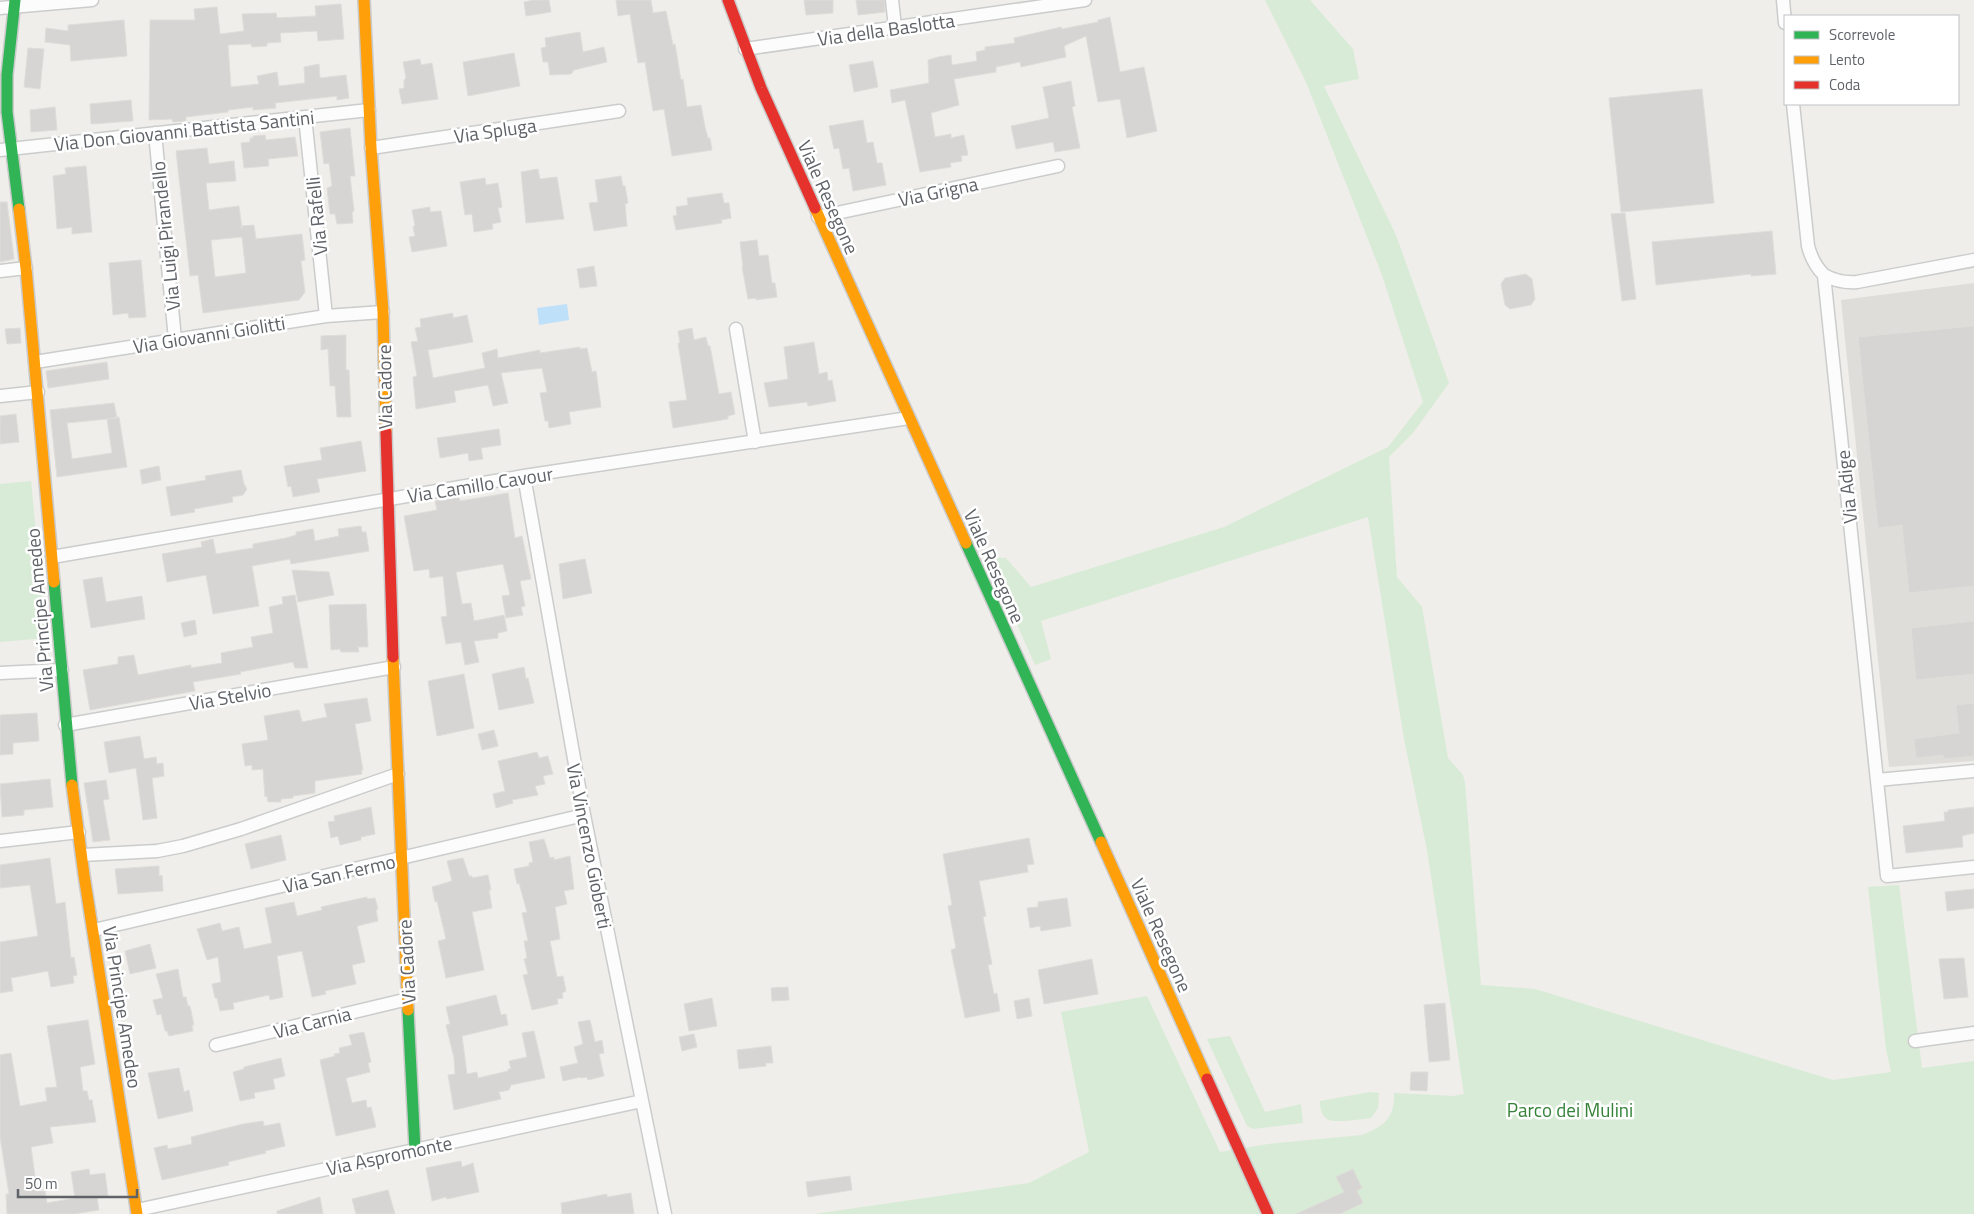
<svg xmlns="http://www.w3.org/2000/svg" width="1974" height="1214" font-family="'Titillium Web',sans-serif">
<rect width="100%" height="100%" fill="#efeeea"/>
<path fill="#dfddda" d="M1974,283V761L1889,767L1841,300Z"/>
<path fill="#d8ebd6" d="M1265,0H1310L1353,49L1359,79L1324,86L1396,235L1449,383L1413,433L1389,457L1397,577L1422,607L1448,758L1463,775L1465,783L1481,985L1535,989L1833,1080L1891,1072L1886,1049L1868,887L1899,885L1922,1068L1974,1061V1214H814L1029,1183L1089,1152L1061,1012L1147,996L1220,1152L1268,1144L1362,1135C1383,1126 1395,1119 1394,1093L1454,1096L1464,1094L1427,850L1404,739L1368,517L1041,621L1051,659L1035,665L987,557L1006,558L1031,587L1224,527L1388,447L1423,402L1382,275L1306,82Z
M31,481L46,638L0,642V484Z
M1230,1036L1265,1112L1301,1104L1303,1123L1253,1129L1247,1126L1207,1039Z
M1370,1092L1379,1093L1378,1108L1371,1118C1362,1119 1333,1124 1327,1119C1321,1115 1320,1107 1320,1101Z"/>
<path fill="#bfe0f9" d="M567,304L569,320L539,325L537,308Z"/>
<path fill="#d6d5d3" stroke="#deddd9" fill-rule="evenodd" d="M534,0H549L551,12L526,16L524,2Z
M616,0H651L653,13L666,11L673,45L675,44L681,80L683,79L687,107L701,105L705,127L708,138H710L712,150L672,156L664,109L653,111L645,62L638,63L630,14L618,16Z
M804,0H833V13L806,15Z
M856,0H884L885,12L858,15Z
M341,4L344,39L318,41L317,31L280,33L281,42L267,43V46L252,47L251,44L228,45L231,87L259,84L257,76L277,72L279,86L305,83L304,67L319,64L320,78L346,75L349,98L337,100V96L275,103L276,108L253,110V107L228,110V112L186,117V121L173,122L172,119L149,120L150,20H195L194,9L217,7L220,34L244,31L242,14L276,13L277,18L316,16L315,6Z
M1110,17L1120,72L1144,67L1157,131L1127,138L1120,99L1098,102L1086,36L1064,46L1066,57L1021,67L1020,62L996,67V72L954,79L959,105L931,113L935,137L951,134V138L964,135L968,155L961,156L962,161L950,163L951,167L920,172L905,100L892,103L890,90L929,83L928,60L938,57L951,55L952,65L977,61L976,52L985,50V47L1015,43L1014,38L1061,27L1062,29L1098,22V20Z
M124,20L127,56L71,61L70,45L45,42L46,28L68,31V25Z
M580,32L583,52L604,47L607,62L574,70L571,74L550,75L548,62H543L541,48L546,47L545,38Z
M28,48L44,49L40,89L24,87Z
M514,53L520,86L468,96L463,62Z
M420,59L421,65L432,63L438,99L402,104L399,89L404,88V80L406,78L403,62Z
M873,61L878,87L854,92L849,65Z
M1071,81L1075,106L1072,107L1080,148L1055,152L1053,142L1016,149L1011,126L1049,118L1043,87Z
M1702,89L1714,203L1621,212L1609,98Z
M131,100L133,121L91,124L90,104Z
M55,107L57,130L31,132L30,110Z
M863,120L867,143L873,142L877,163H882L886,185L853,191L849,168L843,169L839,148L834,149L829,126Z
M350,128L355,176H350L354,211L352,212L353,223L337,224L335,214H330L327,188L332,186L329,163L324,164L320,132Z
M265,135L266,140L295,137L298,156L268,159L269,166L244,168L241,143L250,142V138H253V136Z
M207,148L209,164L234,161L236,181L206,183L209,210L239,206L242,229L241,226L254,225L256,239L302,234L305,260L301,261L305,292L299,300L203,313L198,275L190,276L176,151ZM242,237L246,273L215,277L211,240Z
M86,166L92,232L72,234V227L57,229L53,176L66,174L65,168Z
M538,169L540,179L557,177L564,219L526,223L521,172Z
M621,176L623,186H625L628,203L625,204L627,226L594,231L589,203L598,202L595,180Z
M485,178L486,185L498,183L502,207L498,208L501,222L492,224L493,229L474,232L472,214L465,215L460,182Z
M722,193L724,203H729L731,218L721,220L722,223L676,230L673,216L677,215L676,207L688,205L687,198Z
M0,202H7L14,259L0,262Z
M430,207V212L441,211L447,246L412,252L409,237L415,236L413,227L415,225L412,210Z
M1625,213L1636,299L1622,301L1611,214Z
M1772,231L1776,274L1751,276V274L1656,285L1652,242Z
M757,240L759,256L768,255L772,283H775L777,297L756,300V298L748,299L742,267H743L740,242Z
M141,260L146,317L129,318L128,313L113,315L109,263Z
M594,266L597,286L580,288L577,269Z
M1526,274L1532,279L1535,299L1531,305L1510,309L1505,305L1501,284L1505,278Z
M453,313V318L467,315L473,342L428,350L433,378L485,368L482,353L497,349L498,358L540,350V353L580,347V349L587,348L592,372L596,371L601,407L569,412L571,424L549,428L548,421H545L540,393L547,392L542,368L501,373L508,403L493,406L488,385L454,391L456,402L416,409L413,377L417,376L411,342L418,341L415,328L421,327L420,319Z
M1974,326V586L1909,593L1902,525L1878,528L1858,337Z
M20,328L21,343L7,344L5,329Z
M692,328L694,340L706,337L708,346H710L719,394L731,392L735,414L728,416V419L673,428L669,402L687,400L678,343H680L678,331Z
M346,335V370H349L351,417H337L335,386H330L328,349L321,350V336Z
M814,342L819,374L827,372L828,381L832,380L836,401L808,406L807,402L769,407L764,383L788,379L784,347Z
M107,362L109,379L48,388L46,371Z
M114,403L117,418L67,423L72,459L112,453L107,419L119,417L127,467L57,477L50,410Z
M16,414L19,442L0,444V416Z
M499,429L501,445L481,448L483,459L469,461L468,453L440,458L437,438Z
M361,441L366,471L317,479L320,492L293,497L291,486L288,487L284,466L322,460L320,448Z
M159,466L161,480L142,484L140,470Z
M241,470L244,484L247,489L243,495L232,497L233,502L194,509L195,512L171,516L166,487L206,480L205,476Z
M508,493L515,538L522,536L531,579L520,581L525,606L521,607L523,615L506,618L502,596L510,595L503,564L456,572L462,604L471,603L474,621L504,615L507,631L498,633V638L474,641L479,662L465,665L461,642L446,644L441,617L447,616L443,576L430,578L429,569L414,571L404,516L437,510L435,501L459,497L460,501Z
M361,526L362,532H366L369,551L291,564L290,559L252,566L259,606L213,614L206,575L167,582L162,554L202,547L201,542L213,539L216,554L253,548V544L286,538L296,535V532L313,529L315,541L339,536L338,529Z
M585,559L592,593L563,599L559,564Z
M292,570L329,572L334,595L298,602Z
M102,577L106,602L142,596L145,619L91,628L83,580Z
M295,595L308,668H295L293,662L240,672L241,674L193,682L195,691L90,710L83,670L118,664V657L134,655L138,675L191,665V668L222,663L221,653L253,647L251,637L273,633L269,607L283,604L282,597Z
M366,604L368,647H358L359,652H341L340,649L331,650L329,605Z
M195,620L197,634L184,637L181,623Z
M1974,621V674L1916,680L1911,628Z
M524,667L526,679L528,678L534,703L499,710L492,674Z
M464,674L474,728L437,736L428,681Z
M367,698L371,721L355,724L363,770H361L362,774L315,781V793L293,796V798L281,799V802H268L267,796L265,797L263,769L252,770V765L245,766L242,744L268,740L264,716L299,710L302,722L327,717L324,704Z
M1974,703V756L1943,759V755L1916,758L1914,739L1959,733L1956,705Z
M37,713L39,741L13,743V754L0,755V715Z
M494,730L498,746L482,750L478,734Z
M140,736L144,759L156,757L157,764L163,763L164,776L152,778L157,818L143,820L136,768L109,773L104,742Z
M537,752L539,758L548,756L553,774L543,776L545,784L535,786L538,795L512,800L513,803L496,808L493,794L505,791L498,761Z
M50,779L53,807L24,810V815L2,817L0,784Z
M106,780L109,799L103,800L110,840L93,842L84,783Z
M371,807L375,834L361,837V840L340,845L338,836L331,838L328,822L335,821L334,816Z
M1974,807V833L1962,836L1963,847L1906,853L1903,826L1945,821L1944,812H1948V810Z
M281,835L286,860L251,869L245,844Z
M1029,838L1034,864L1027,865L1028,872L979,881L986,916L983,917L992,964L988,965L994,994L997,993L1000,1011L965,1018L951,950L956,948L948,906L952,905L943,854Z
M544,839L550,858L554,857V860L570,856L574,889L564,891L567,904L555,907L560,939L550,941L557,977L563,976L566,991L562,993L563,998L557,999L558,1004L532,1010L523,975L528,974L524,959L527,958L524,941H528L522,913L527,912L519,883L517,884L514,869L529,866V863L533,862L529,842Z
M50,858L56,904L65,902L71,958L74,957L77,975L73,976L74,983L51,987L48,971L11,978L13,991L0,993V942L38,936L30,885L0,888V865Z
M463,858L469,876H472V878L488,875L491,890H489L492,908L472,912L484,970L446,978L438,941L446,939L437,901L435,902L432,887L452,881L447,861Z
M159,866V876L162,875L163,891L118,894L115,869Z
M1974,889V908L1947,911L1945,892Z
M367,897V899L375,898L378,909L376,910L378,921L357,926L365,962L352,965L356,984L325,991L326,994L312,997L302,951L277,956L283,997L270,1000L269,995L233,1003L234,1009L220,1011L217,998H215L212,984L221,982L218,957L207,960L197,929L220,923L222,931L239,927L244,949L272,943L265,908L294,902L297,916L322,910L321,907Z
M1067,898L1071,926L1041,931L1040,926L1030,928L1027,908L1038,907V902Z
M150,944L156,968L130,974L125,951Z
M1964,958L1968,997L1944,999L1939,959Z
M1092,959L1098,994L1044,1004L1038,970Z
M178,969L183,997H186L188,1006H190L194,1025H192L193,1031L169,1036L167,1031H165L161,1014L157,1015L153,1000L163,998L156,974Z
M788,987L789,1000L772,1001L771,988Z
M496,995L501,1015L506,1014L508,1025L462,1036L467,1074L477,1072L478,1078L508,1071V1069H511L509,1061L527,1057L522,1033L534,1031L545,1078L511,1085L509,1090L499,1092L501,1099L454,1110L448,1075L455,1074L454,1058L446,1025L450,1024L446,1007Z
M712,998L717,1026L689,1031L684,1004Z
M1029,998L1032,1016L1017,1019L1014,1001Z
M1445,1003L1450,1060L1429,1062L1424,1005Z
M88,1020L95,1064L80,1067L83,1091H87L89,1100H92L96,1122L50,1127L53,1143L31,1147L37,1191H45L47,1203L75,1198L71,1172L89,1169L90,1175L105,1173L108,1196L97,1197L99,1210L74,1214H7L6,1194H9L0,1137V1055L11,1053L20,1106L47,1101L45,1088L57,1087L47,1026Z
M590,1020L595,1042L602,1040L604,1053L599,1054L604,1076L588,1080L587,1077L581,1078V1077L563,1081L560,1067L578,1063L574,1047L583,1044L578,1022Z
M364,1032L371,1062L368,1063L370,1072L346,1078L352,1103L366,1100L367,1108L371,1107L376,1127L336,1136L320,1060L335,1056L334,1054L340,1053L339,1048L352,1045L349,1035Z
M694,1034L697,1047L682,1051L679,1037Z
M771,1046L773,1063H766V1066L739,1069L737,1050Z
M281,1058L285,1076L273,1079L275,1089L254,1093L255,1098L240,1101L233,1072L244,1069V1067Z
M179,1068L184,1092L189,1090L193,1111L158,1119L148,1073Z
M1411,1072H1428L1427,1091L1410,1090Z
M263,1121L264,1126L280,1123L285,1146L265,1151L266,1153L228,1162L229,1165L162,1180L154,1148L167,1145L168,1149L192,1144L191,1137L243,1124Z
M461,1161L462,1167L473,1163L479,1192L447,1199L446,1197L432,1201L426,1168Z
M1353,1169L1362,1188L1357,1191L1363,1203L1340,1214H1296L1344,1192L1336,1177Z
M850,1176L852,1190L808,1197L806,1182Z
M388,1190L395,1214H356L352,1199Z
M631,1193L634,1214H562L561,1203L607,1194V1197Z
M320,1197L323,1214H277V1211Z"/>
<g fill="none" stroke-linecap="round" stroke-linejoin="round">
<defs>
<path id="street" d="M892,0L895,27
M1783,0L1785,23
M0,8L92,0
M745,49L1085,0
M1793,104L1808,246C1811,258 1815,266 1824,275L1887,876L1974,867
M305,117L326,316
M155,133L175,339
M371,148L619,111
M0,150L369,110
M818,217L1058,166
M0,271L26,268
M1824,275C1835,281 1844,283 1857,282L1974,260
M736,329L755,442
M35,362L326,316L383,312
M0,396L38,392
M524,476L584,815L665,1214
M52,557L524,476L909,418
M0,673L62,670
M65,725L394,667
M1877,780L1974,771
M0,841L79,832
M82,855L157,851L183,846L241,829L398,774
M94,930L584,815
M1915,1041L1974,1033
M216,1045L408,999
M137,1210L642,1101"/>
<path id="fast" d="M15,0L7,75V112L19,209
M966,543L1101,842
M54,582L72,785
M408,1010L415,1150"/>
<path id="slow" d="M364,0L371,148L383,312L386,432
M815,208L966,543
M19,209L26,268L54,582
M393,657L408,1010
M72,785L84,875L137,1214
M1101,842L1207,1079"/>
<path id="jam" d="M728,0L761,88L815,208
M386,432L393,657
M1207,1079L1268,1214"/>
</defs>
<use href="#street" stroke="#cbcccc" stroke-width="15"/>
<use href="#fast" stroke="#cacacb" stroke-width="14"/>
<use href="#slow" stroke="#cacacb" stroke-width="14"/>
<use href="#jam" stroke="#cacacb" stroke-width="14"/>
<use href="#street" stroke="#fdfcfc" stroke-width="12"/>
<use href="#fast" stroke="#30b455" stroke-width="11"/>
<use href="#slow" stroke="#ff9f0a" stroke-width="11"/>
<use href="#jam" stroke="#e5322d" stroke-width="11"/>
</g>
<g text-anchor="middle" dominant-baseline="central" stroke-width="5" stroke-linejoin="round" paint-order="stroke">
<g font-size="19" fill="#5f6368" stroke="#fff">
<text transform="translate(886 29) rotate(-8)">Via della Baslotta</text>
<text transform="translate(184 130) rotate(-6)">Via Don Giovanni Battista Santini</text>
<text transform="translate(495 130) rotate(-8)">Via Spluga</text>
<text transform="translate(938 191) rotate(-12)">Via Grigna</text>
<text transform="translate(829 197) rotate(66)">Viale Resegone</text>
<text transform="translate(316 216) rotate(-96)">Via Rafelli</text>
<text transform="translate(165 236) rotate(-96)">Via Luigi Pirandello</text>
<text transform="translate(209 334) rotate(-9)">Via Giovanni Giolitti</text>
<text transform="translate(384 387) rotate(-91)">Via Cadore</text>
<text transform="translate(480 484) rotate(-9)">Via Camillo Cavour</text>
<text transform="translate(1846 487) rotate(-96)">Via Adige</text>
<text transform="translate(995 566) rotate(66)">Viale Resegone</text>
<text transform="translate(39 610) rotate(-95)">Via Principe Amedeo</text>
<text transform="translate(230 696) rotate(-10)">Via Stelvio</text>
<text transform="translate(590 846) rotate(79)">Via Vincenzo Gioberti</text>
<text transform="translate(339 873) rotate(-13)">Via San Fermo</text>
<text transform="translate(1162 935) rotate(66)">Viale Resegone</text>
<text transform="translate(406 962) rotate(-93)">Via Cadore</text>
<text transform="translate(123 1007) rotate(81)">Via Principe Amedeo</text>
<text transform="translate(312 1022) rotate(-14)">Via Carnia</text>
<text transform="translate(389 1155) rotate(-12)">Via Aspromonte</text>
</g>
<g font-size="19" fill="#348238" stroke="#fff">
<text x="1570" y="1109">Parco dei Mulini</text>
</g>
</g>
<rect x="1784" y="15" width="175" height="90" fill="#ffffff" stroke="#bfc1c3"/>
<rect x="1794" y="31" width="25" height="8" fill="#30b455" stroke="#bfc1c3"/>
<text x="1829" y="40" font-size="15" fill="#5f6368">Scorrevole</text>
<rect x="1794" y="56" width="25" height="8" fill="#ff9f0a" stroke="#bfc1c3"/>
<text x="1829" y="65" font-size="15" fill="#5f6368">Lento</text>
<rect x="1794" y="81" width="25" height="8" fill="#e5322d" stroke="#bfc1c3"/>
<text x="1829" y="90" font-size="15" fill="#5f6368">Coda</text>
<path d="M18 1189v8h119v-8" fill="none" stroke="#5f6368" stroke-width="2.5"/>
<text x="25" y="1189" font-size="15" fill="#5f6368" stroke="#ffffff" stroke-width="4" paint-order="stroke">50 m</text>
</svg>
